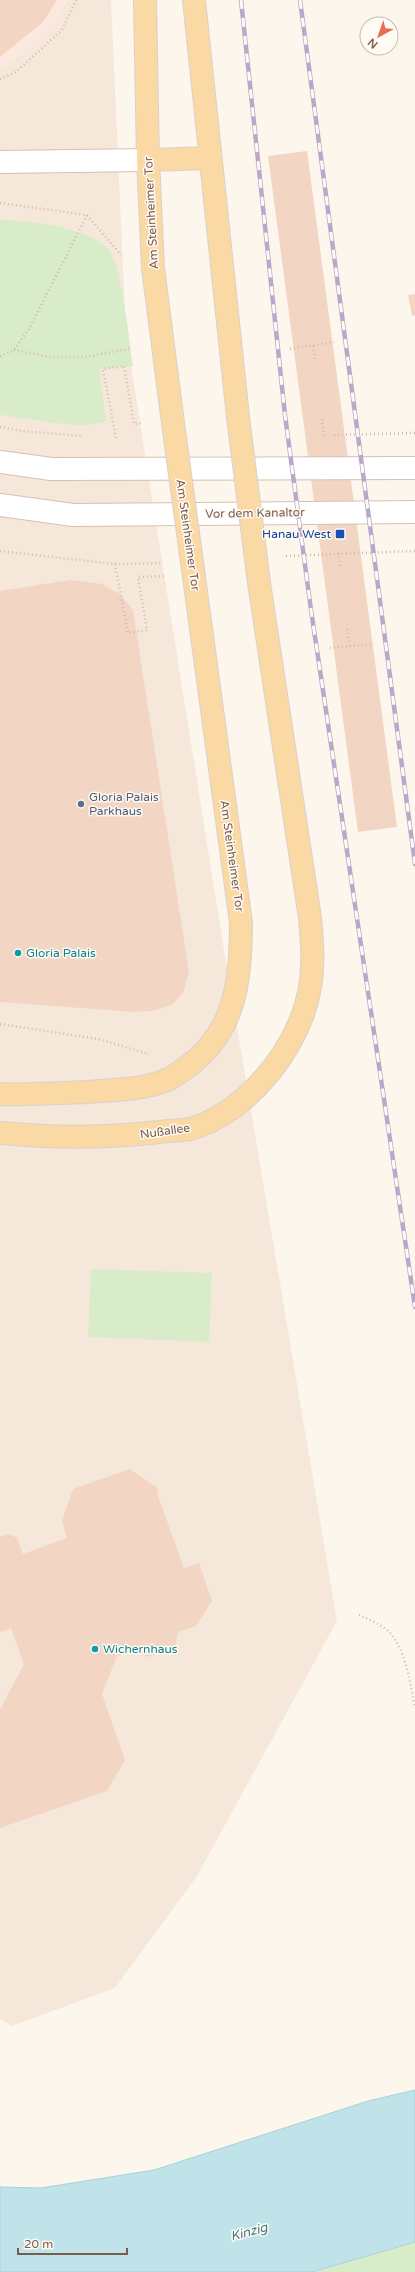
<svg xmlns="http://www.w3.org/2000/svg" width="415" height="2272" font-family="'Varela Round',sans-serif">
<rect width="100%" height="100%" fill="#fdf6ec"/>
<path fill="#f5e8da" d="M0,0H111L126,335L224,950L337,1621L197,1876L115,1988L12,2026L0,2019Z"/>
<path fill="#fde8e0" d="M0,0H68L57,19L42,35L15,59L0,68Z"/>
<path fill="#d8ecc9" d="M0,220C30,221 86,226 108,249C122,264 129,342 133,366L99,369L106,421C84,431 26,418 0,415Z
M91,1269L212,1273L209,1342L88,1337Z
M415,2242V2272H313Z"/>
<path fill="#bfe3e8" stroke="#a5d3da" d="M415,2090V2242L312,2272H0V2187L41,2188L154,2170L368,2101Z"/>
<path fill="#f3d5c3" d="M0,0H57L43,22L0,57Z
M307,151L397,827L358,832L268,156Z
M415,294V315L412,316L408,295Z
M71,580L102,584L121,595L133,610L189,972L183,993L172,1005L151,1011L134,1012L0,1002V591Z
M130,1469L159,1489L157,1493L184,1568L199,1563L212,1601L196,1626L178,1632L175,1648L148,1657L134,1650L117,1656L102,1694L125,1760L107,1791L0,1828V1710L24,1664L11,1628L0,1632V1537L9,1534L17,1538L23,1554L67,1538L62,1521L73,1489Z"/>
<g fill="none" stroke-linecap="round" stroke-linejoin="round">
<defs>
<path id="secondary" d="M0,162L148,160
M0,462L51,469L415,468
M0,505L73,515L415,512"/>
<path id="primary" d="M145,0L148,160L153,268L173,423
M194,0L238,417
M148,160L210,158
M0,1094C30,1095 59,1093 88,1092C114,1090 145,1090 169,1079C175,1076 181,1071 187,1067C236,1032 241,979 241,923L194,577
M0,1133C53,1138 107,1138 160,1132C170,1130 181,1131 190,1129C248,1113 301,1045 310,987C314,964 312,941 310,918L259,583"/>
</defs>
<use href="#secondary" stroke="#d6c0b0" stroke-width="24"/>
<use href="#primary" stroke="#dad1cd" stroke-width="24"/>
<path stroke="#d9b8a5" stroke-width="2.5" stroke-dasharray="1 3" stroke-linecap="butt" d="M0,79L16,72L62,30L76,0
M0,203L87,215L121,255
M313,346L315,359
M290,349L334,342
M14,350L50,357H85L132,348
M0,356L14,350L29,329L87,215
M322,419L324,436
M0,427L22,431L81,436
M334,435L415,433
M116,438L103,369L124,366L134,424L142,423
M0,551L115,564L161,563
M338,553L341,569
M286,556L415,551
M115,564L128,633L147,630L138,577L164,576
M347,629L350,646
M330,648L374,644
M0,1024L98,1039L149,1054
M359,1615C370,1620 383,1625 391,1634C407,1654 410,1684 415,1708"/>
<use href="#secondary" stroke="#fff" stroke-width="22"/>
<use href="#primary" stroke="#fbd9a5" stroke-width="22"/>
<defs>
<path id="rail" d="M241,0L285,415L311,610L415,1307
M300,0L415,864"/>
</defs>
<use href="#rail" stroke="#b9a8c9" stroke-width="4.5"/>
<use href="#rail" stroke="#fffaf3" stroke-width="3" stroke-dasharray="9" stroke-linecap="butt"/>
<defs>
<path id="primary-bridge" d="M238,417L259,583
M173,423L194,577"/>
</defs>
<use href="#primary-bridge" stroke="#dad1cd" stroke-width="24" stroke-linecap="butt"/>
<use href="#primary-bridge" stroke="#fbd9a5" stroke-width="22"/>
</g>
<rect fill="#1a4fb4" stroke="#fffaf3" stroke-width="1.5" x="335" y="529" width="10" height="10" rx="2"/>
<circle fill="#5c6f8a" stroke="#fffaf3" stroke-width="1.5" cx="81" cy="804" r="4"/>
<g fill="#0f9aa8" stroke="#fffaf3" stroke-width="1.5">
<circle cx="18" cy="953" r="4"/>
<circle cx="95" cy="1649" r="4"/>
</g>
<g text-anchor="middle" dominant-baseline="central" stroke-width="3" stroke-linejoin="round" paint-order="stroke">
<g font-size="12" fill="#7a5c4d" stroke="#fffaf3">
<text transform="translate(151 213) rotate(-93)">Am Steinheimer Tor</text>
<text transform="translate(255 513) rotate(-1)">Vor dem Kanaltor</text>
<text transform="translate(188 535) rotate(82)">Am Steinheimer Tor</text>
<text transform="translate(232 856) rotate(82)">Am Steinheimer Tor</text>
<text transform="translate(165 1131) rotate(-8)">Nußallee</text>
</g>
<g font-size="12" fill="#164399" stroke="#fffaf3" text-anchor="end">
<text x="331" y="534">Hanau West</text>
</g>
<g font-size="12" fill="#4e5e75" stroke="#fffaf3" text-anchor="start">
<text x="89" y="797">Gloria Palais<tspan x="89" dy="14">Parkhaus</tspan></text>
</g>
<g font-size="12" fill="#0d838f" stroke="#fffaf3" text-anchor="start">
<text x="26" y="953">Gloria Palais</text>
<text x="103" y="1649">Wichernhaus</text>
</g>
<g font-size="13" font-style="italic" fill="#437c86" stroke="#fffaf3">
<text transform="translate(249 2232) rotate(-15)">Kinzig</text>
</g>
</g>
<g transform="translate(379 36) rotate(220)"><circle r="19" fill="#fffaf3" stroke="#cabbb1"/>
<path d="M0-3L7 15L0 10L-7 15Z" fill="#e76f51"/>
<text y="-6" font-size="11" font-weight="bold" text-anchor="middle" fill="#7a5c4d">N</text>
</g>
<path d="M18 2248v6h109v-6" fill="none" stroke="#7a5c4d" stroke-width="2"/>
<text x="24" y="2248" font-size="12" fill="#7a5c4d" stroke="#fffaf3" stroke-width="3" paint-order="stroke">20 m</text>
</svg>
